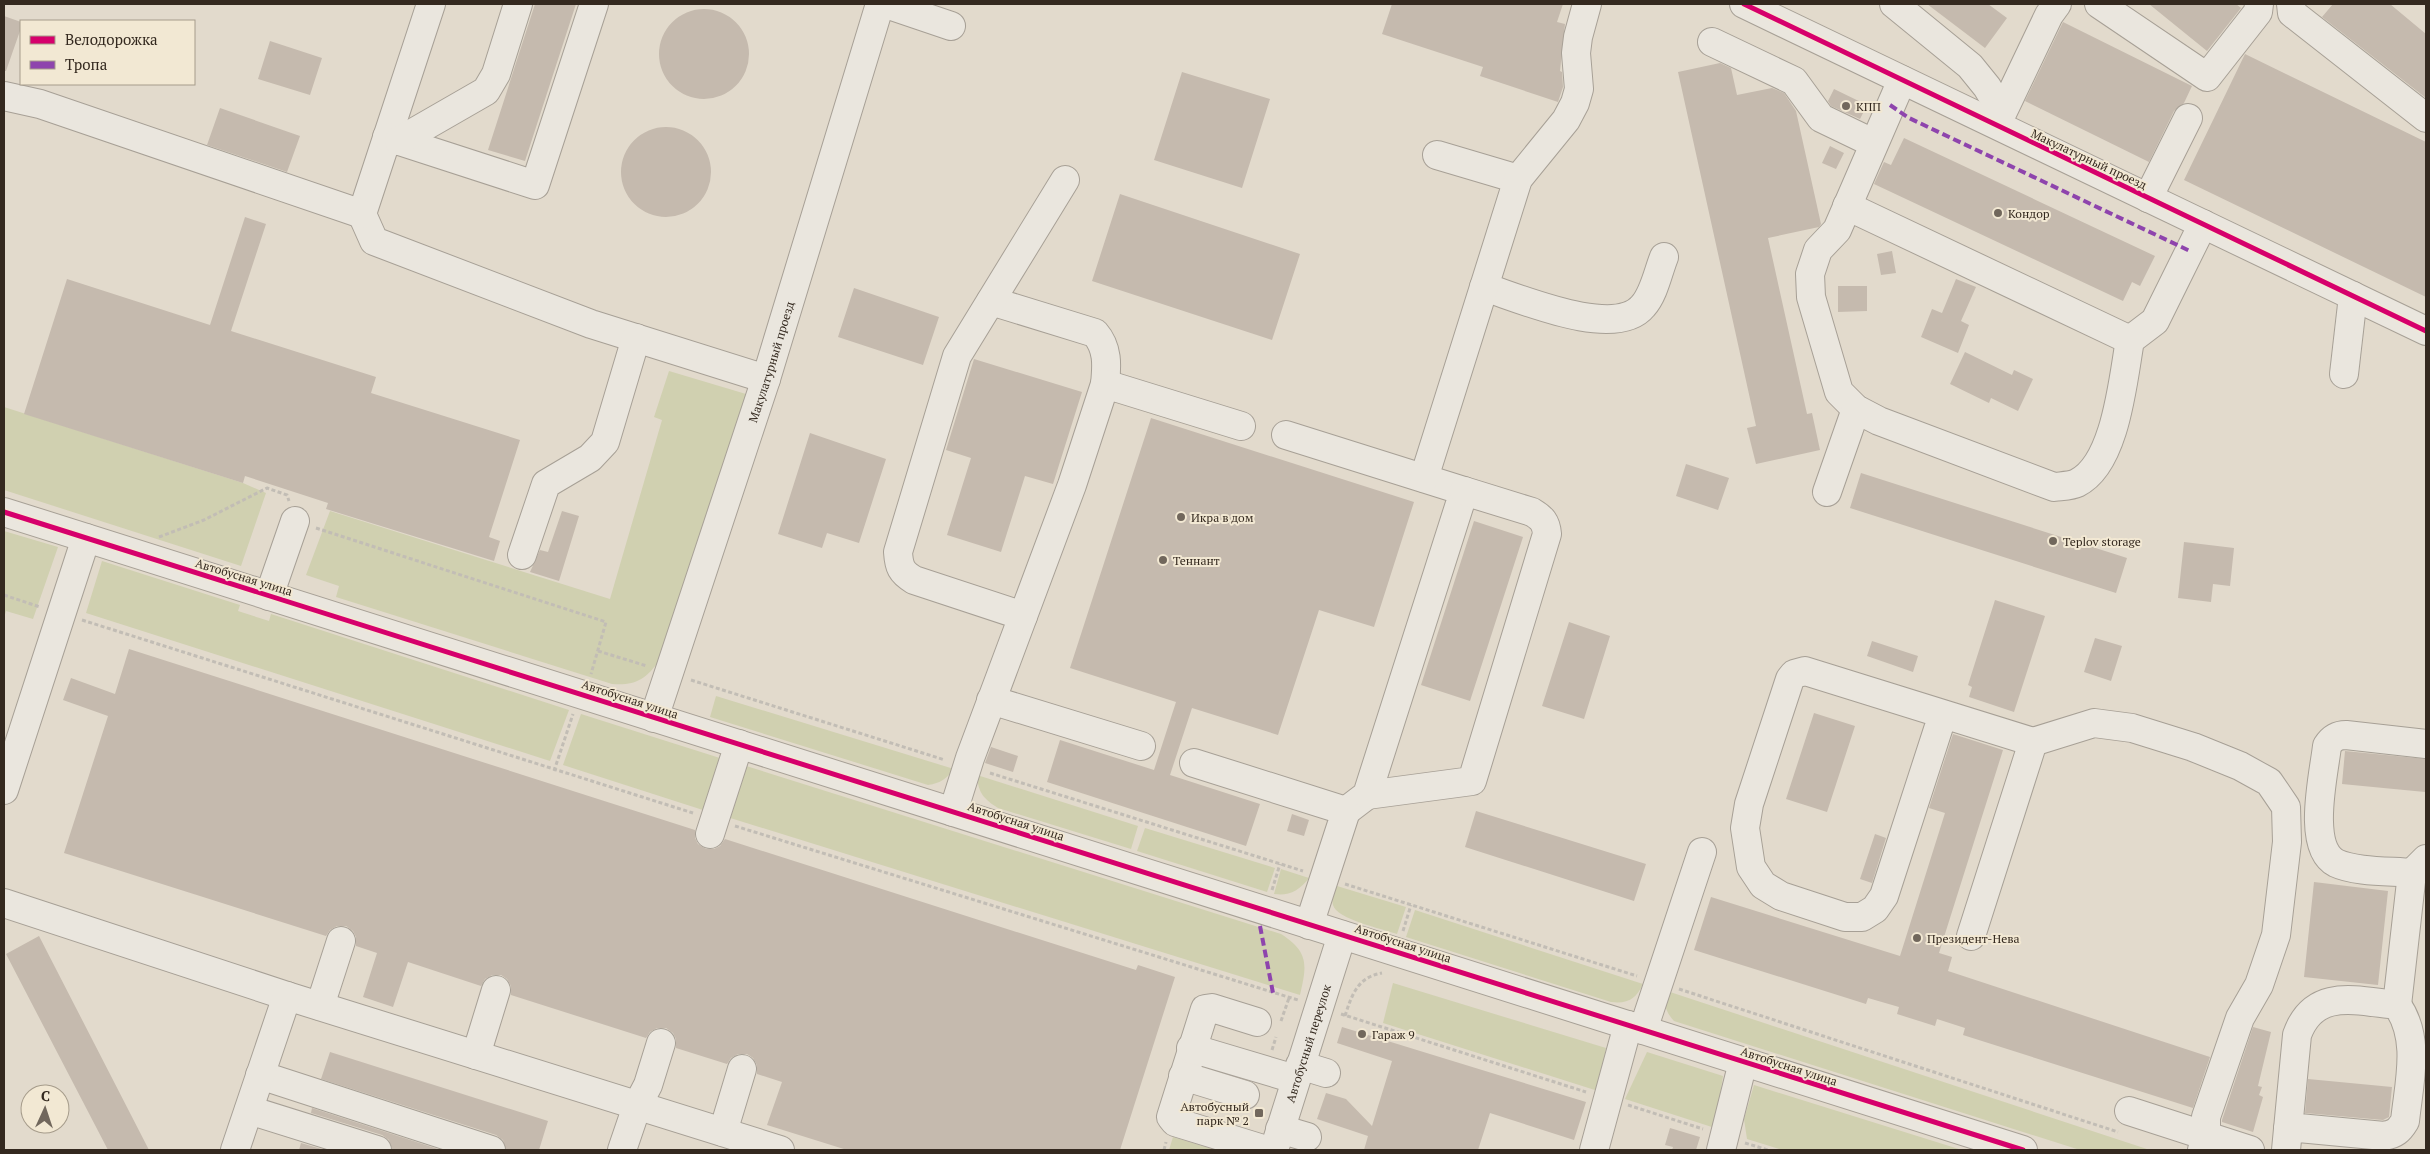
<svg xmlns="http://www.w3.org/2000/svg" width="2430" height="1154" font-family="'PT Serif',serif">
<rect width="100%" height="100%" fill="#e2dacc"/>
<path fill="#d0d0b0" d="M669,371L746,394L659,661C646,679 635,686 612,684L336,597L339,586L306,575L330,511L610,599L662,420L654,417Z
M4,407L243,483L266,493L241,566L4,490Z
M4,531L58,547L33,619L6,611L4,618Z
M102,561L240,605L238,611L269,621L271,614L569,710L550,761L86,613Z
M716,696L954,769C946,779 941,783 928,785L710,717Z
M581,714L723,759L706,811L563,765Z
M743,765L1281,934C1309,952 1307,965 1300,995L727,817Z
M977,775L1138,826L1131,849L998,808C984,799 978,793 977,775Z
M1145,828L1275,868L1267,892L1137,851Z
M1281,869L1309,878C1299,891 1289,896 1274,894Z
M1337,886L1406,907L1397,934C1383,929 1336,919 1333,905C1331,899 1334,892 1337,886Z
M1415,910L1643,984C1636,999 1628,1004 1611,1002L1406,937Z
M1393,983L1606,1048L1598,1091L1383,1023Z
M1667,991L2150,1150H2080L1674,1021C1665,1011 1663,1004 1667,991Z
M1647,1052L1723,1076L1715,1128L1625,1099Z
M1754,1085L1962,1150H1782L1747,1139L1744,1119Z
M1173,1137L1216,1150H1169Z"/>
<path fill="#c5baae" d="M535,4H576L525,161L488,150Z
M1392,4H1563L1557,22L1565,24L1560,71L1562,72L1563,87L1558,102L1480,76L1483,67L1382,34Z
M1927,4H1988L2007,18L1985,48Z
M2149,4H2236L2241,8L2207,51Z
M2333,4H2390L2426,34V98L2322,17Z
M659 54a45 45 0 1 1 90 0a45 45 0 1 1-90 0Z
M4,16L21,22V28L6,71H4Z
M2063,22L2192,86L2184,103L2174,111L2149,162L2025,101Z
M270,41L322,58L310,95L258,79Z
M2245,54L2426,142V297L2184,180Z
M1720,63L1731,68L1737,95L1772,88L1784,93L1796,111L1821,224L1819,227L1768,238L1807,414L1812,413L1820,450L1756,464L1747,428L1756,426L1678,72Z
M1182,72L1270,99L1242,188L1154,160Z
M1834,89L1867,105L1860,119L1831,106L1828,101Z
M220,108L300,136L287,172L207,145Z
M621 172a45 45 0 1 1 90 0a45 45 0 1 1-90 0Z
M1904,138L2155,256L2140,286L2132,282L2123,301L1874,184L1884,162L1891,165Z
M1830,146L1844,153L1836,169L1822,163Z
M1120,194L1300,254L1272,340L1092,281Z
M245,217L266,224L231,331L376,377L371,393L520,440L489,537L500,541L494,561L326,509L328,503L245,476L243,483L24,414L67,279L210,325Z
M1892,251L1896,273L1881,275L1877,254Z
M1956,279L1976,287L1961,321L1969,325L1958,353L1921,337L1932,309L1942,313Z
M1838,286H1867V311L1838,312Z
M854,288L939,317L923,365L838,337Z
M1965,352L2012,375L2014,370L2033,379L2018,411L1991,398L1989,403L1950,384Z
M974,359L1082,392L1053,484L1025,476L1001,552L947,535L971,458L946,450Z
M1151,418L1414,502L1374,627L1319,610L1278,735L1192,708L1170,775L1260,804L1246,846L1047,782L1060,740L1154,770L1176,702L1070,668Z
M810,433L886,459L859,543L827,533L822,548L778,534Z
M1686,464L1729,478L1718,510L1676,496Z
M1861,473L2127,558L2116,593L1850,508Z
M562,511L579,516L559,581L530,572L540,550L548,552Z
M1474,521L1523,537L1470,701L1421,685Z
M2184,542L2234,548L2230,586L2213,584L2211,602L2178,598Z
M1995,600L2045,616L2014,712L1969,697L1972,687L1968,685Z
M1569,622L1610,636L1584,719L1542,706Z
M2095,638L2122,646L2111,681L2084,672Z
M1872,641L1918,656L1913,672L1867,656Z
M129,649L695,830V838L698,844L706,849H714L720,846L725,839L1136,970L1138,965L1175,977L1120,1150H847L767,1125L782,1082L757,1074V1065L753,1058L747,1054H738L731,1058L727,1064L676,1048V1039L673,1033L666,1028H657L650,1032L646,1038L511,995V986L507,979L501,975H492L485,979L481,986L408,962L393,1007L363,997L377,953L356,946V937L353,931L346,926H337L330,930L326,936L64,853L108,716L63,700L71,678L115,694Z
M1814,713L1855,726L1827,812L1786,799Z
M1953,734L2003,750L1939,953L1952,957L1948,971L2210,1057L2193,1108L1963,1035L1965,1028L1937,1019L1935,1026L1897,1014L1899,1007L1868,998L1866,1004L1694,950L1711,897L1900,956L1945,813L1929,808Z
M991,747L1018,756L1013,772L985,763Z
M2345,751L2426,759L2425,792L2342,784Z
M1476,811L1646,864L1634,901L1465,847Z
M1292,814L1309,820L1304,836L1287,831Z
M1875,834L1886,838L1872,883L1860,879Z
M2314,882L2388,891L2378,985L2304,977Z
M39,936L149,1150H108L6,954Z
M1342,1027L1586,1102L1574,1140L1490,1113L1478,1150H1364L1368,1136L1317,1119L1326,1093L1346,1099L1372,1126L1392,1061L1337,1043Z
M2253,1027L2271,1032L2258,1086L2262,1087L2259,1095L2263,1097L2253,1132L2222,1122V1120Z
M330,1052L548,1121L539,1150H506L503,1140L496,1135L321,1079Z
M2308,1079L2392,1087L2389,1117L2383,1120L2305,1113Z
M312,1108L441,1150H392L389,1140L382,1135L311,1113Z
M1670,1128L1700,1137L1696,1150H1672L1673,1147L1665,1145Z
M301,1143L325,1150H299Z"/>
<g fill="none" stroke-linecap="round" stroke-linejoin="round">
<defs>
<g id="minor">
<path d="M431,4L362,214L374,241L591,324L766,379"/>
<path d="M886,4L951,26"/>
<path d="M1744,4L2426,331"/>
<path d="M1894,4L1970,66L1987,87L2002,112"/>
<path d="M2099,4L2207,77L2258,12L2259,4"/>
<path d="M2291,4L2292,13L2426,118"/>
<path d="M1712,42L1794,81L1821,118L1873,143"/>
<path d="M1902,80L1837,230L1818,250L1810,274L1811,297L1839,392L1856,409L1879,421L2054,487C2061,486 2071,486 2077,483C2116,464 2123,379 2130,340L2155,321L2203,224"/>
<path d="M4,96L40,104L362,214"/>
<path d="M1997,124L2049,15L2057,4"/>
<path d="M387,137L535,185L594,4"/>
<path d="M399,141L486,91L496,74L518,4"/>
<path d="M1437,155L1518,179"/>
<path d="M2148,198L2188,118"/>
<path d="M1847,206L2130,340"/>
<path d="M1484,287C1519,298 1615,340 1643,306C1654,294 1658,272 1664,257"/>
<path d="M991,301L1095,333C1108,348 1107,365 1105,384"/>
<path d="M2344,374L2353,296"/>
<path d="M1286,435L1464,491L1367,795L1346,811"/>
<path d="M1424,478L1518,179L1566,120L1575,103L1579,89L1576,53L1578,37L1587,4"/>
<path d="M1827,492L1856,409"/>
<path d="M4,512L2023,1150"/>
<path d="M522,555L546,484L590,458L605,442L636,338"/>
<path d="M269,596L295,521"/>
<path d="M1023,616L914,580C901,572 899,567 898,552L957,356L1065,180"/>
<path d="M991,700L1141,746"/>
<path d="M1943,714L1884,896L1875,909L1862,917H1845L1781,896L1763,885L1751,867L1745,828L1749,804L1790,679L1794,674L1805,671L2033,742"/>
<path id="s1" d="M654,718L766,379L880,4"/>
<path d="M1194,763L1346,811L1309,925"/>
<path d="M4,790L86,538"/>
<path d="M1367,795L1472,781L1547,534C1546,522 1542,518 1532,512L1464,491"/>
<path d="M953,812L970,758L1072,485L1105,384L1241,426"/>
<path d="M710,834L739,744"/>
<path d="M2412,873C2390,871 2355,872 2336,863C2306,847 2324,774 2327,746C2332,738 2337,735 2346,735L2426,744"/>
<path d="M4,903L287,996L780,1150"/>
<path d="M1971,936L2033,742L2094,723L2132,728L2193,747L2240,766L2269,782L2286,807L2287,842L2276,935L2259,985L2240,1018L2206,1117V1137L2202,1150"/>
<path d="M2397,1005L2412,873L2426,859"/>
<path d="M320,1006L341,941"/>
<path d="M1257,1022L1212,1008L1205,1009L1171,1117L1175,1122L1266,1150"/>
<path d="M1643,1030L1702,852"/>
<path d="M1191,1048L1295,1079"/>
<path d="M476,1055L496,990"/>
<path d="M1300,1065L1326,1073"/>
<path d="M260,1075L491,1150"/>
<path d="M1183,1076L1245,1095"/>
<path d="M249,1110L377,1150"/>
<path d="M2129,1111L2250,1150"/>
<path d="M1280,1129L1307,1137"/>
<path d="M723,1132L742,1069"/>
<path d="M235,1150L287,996"/>
<path d="M622,1150L637,1106L648,1085L661,1043"/>
<path id="s2" d="M1274,1150L1342,935"/>
<path d="M1594,1150L1628,1025"/>
<path d="M1721,1150L1743,1062"/>
<path d="M2286,1150L2297,1035C2314,987 2357,1001 2397,1005C2421,1039 2409,1082 2405,1121C2399,1131 2395,1134 2384,1136L2288,1127"/>
</g>
</defs>
<use href="#minor" stroke="#a7a096" stroke-width="30"/>
<path stroke="#c2bdb5" stroke-width="3" stroke-dasharray="4 2.5" stroke-linecap="butt" d="M316,528L606,622L591,674
M159,537L204,520L267,488L287,495L289,501
M4,595L40,607
M82,620L693,813
M598,651L647,666
M691,680L945,760
M554,771L573,714
M990,773L1303,871
M735,826L1298,1000
M1345,884L1637,976
M1272,890L1280,864
M1403,931L1411,905
M1679,989L2118,1132
M1341,1014L1586,1092
M1345,1016C1352,994 1358,977 1382,973
M1281,1021L1289,998
M1272,1050L1276,1037
M1628,1105L1703,1129
M1745,1143L1768,1150
M1164,1150L1166,1142"/>
<use href="#minor" stroke="#eae6de" stroke-width="28"/>
<path stroke="#8e44ad" stroke-width="4" stroke-dasharray="8 4" stroke-linecap="butt" d="M1890,105L1909,118L2190,251
M1260,926L1273,993"/>
<defs>
<path id="cycleway" d="M1744,4L2426,331
M4,512L2023,1150"/>
</defs>
<use href="#cycleway" stroke="#f2e8d3" stroke-width="8"/>
<use href="#cycleway" stroke="#d6006c" stroke-width="5"/>
</g>
<g fill="#71675c" stroke="#f2e8d3" stroke-width="2">
<circle cx="1846" cy="106" r="5"/>
<circle cx="1998" cy="213" r="5"/>
<circle cx="1181" cy="517" r="5"/>
<circle cx="2053" cy="541" r="5"/>
<circle cx="1163" cy="560" r="5"/>
<circle cx="1917" cy="938" r="5"/>
<circle cx="1362" cy="1034" r="5"/>
<rect x="1254" y="1108" width="10" height="10" rx="2.5"/>
</g>
<g text-anchor="middle" dominant-baseline="central" stroke-width="4" stroke-linejoin="round" paint-order="stroke">
<g font-size="12" fill="#34291f" stroke="#f2e8d3" text-anchor="start">
<text x="1856" y="106">КПП</text>
<text x="2008" y="213">Кондор</text>
<text x="1191" y="517">Икра в дом</text>
<text x="2063" y="541">Teplov storage</text>
<text x="1173" y="560">Теннант</text>
<text x="1927" y="938">Президент-Нева</text>
<text x="1372" y="1034">Гараж 9</text>
<text x="1249" y="1106" text-anchor="end">Автобусный<tspan x="1249" dy="14">парк № 2</tspan></text>
</g>
<g font-size="12" fill="#34291f" stroke="#f2e8d3">
<text transform="translate(2089 159) rotate(25)">Макулатурный проезд</text>
<text stroke="none"><textPath href="#s1" startOffset="375">Макулатурный проезд</textPath></text>
<text transform="translate(244 577) rotate(17)">Автобусная улица</text>
<text transform="translate(630 699) rotate(18)">Автобусная улица</text>
<text transform="translate(1016 821) rotate(18)">Автобусная улица</text>
<text transform="translate(1403 943) rotate(18)">Автобусная улица</text>
<text stroke="none"><textPath href="#s2" startOffset="112">Автобусный переулок</textPath></text>
<text transform="translate(1789 1066) rotate(18)">Автобусная улица</text>
</g>
</g>
<rect width="2430" height="1154" fill="none" stroke="#34291f" stroke-width="10"/>
<rect x="20" y="20" width="175" height="65" fill="#f2e8d3" stroke="#a69c8b"/>
<rect x="30" y="36" width="25" height="8" fill="#d6006c" stroke="#a69c8b"/>
<text x="65" y="45" font-size="15" fill="#34291f">Велодорожка</text>
<rect x="30" y="61" width="25" height="8" fill="#8e44ad" stroke="#a69c8b"/>
<text x="65" y="70" font-size="15" fill="#34291f">Тропа</text>
<g transform="translate(45 1109) rotate(3)"><circle r="24" fill="#f2e8d3" stroke="#a69c8b"/>
<path d="M0-4L9 19L0 12L-9 19Z" fill="#71675c"/>
<text y="-8" font-size="14" font-weight="bold" text-anchor="middle" fill="#34291f">С</text>
</g>
</svg>
